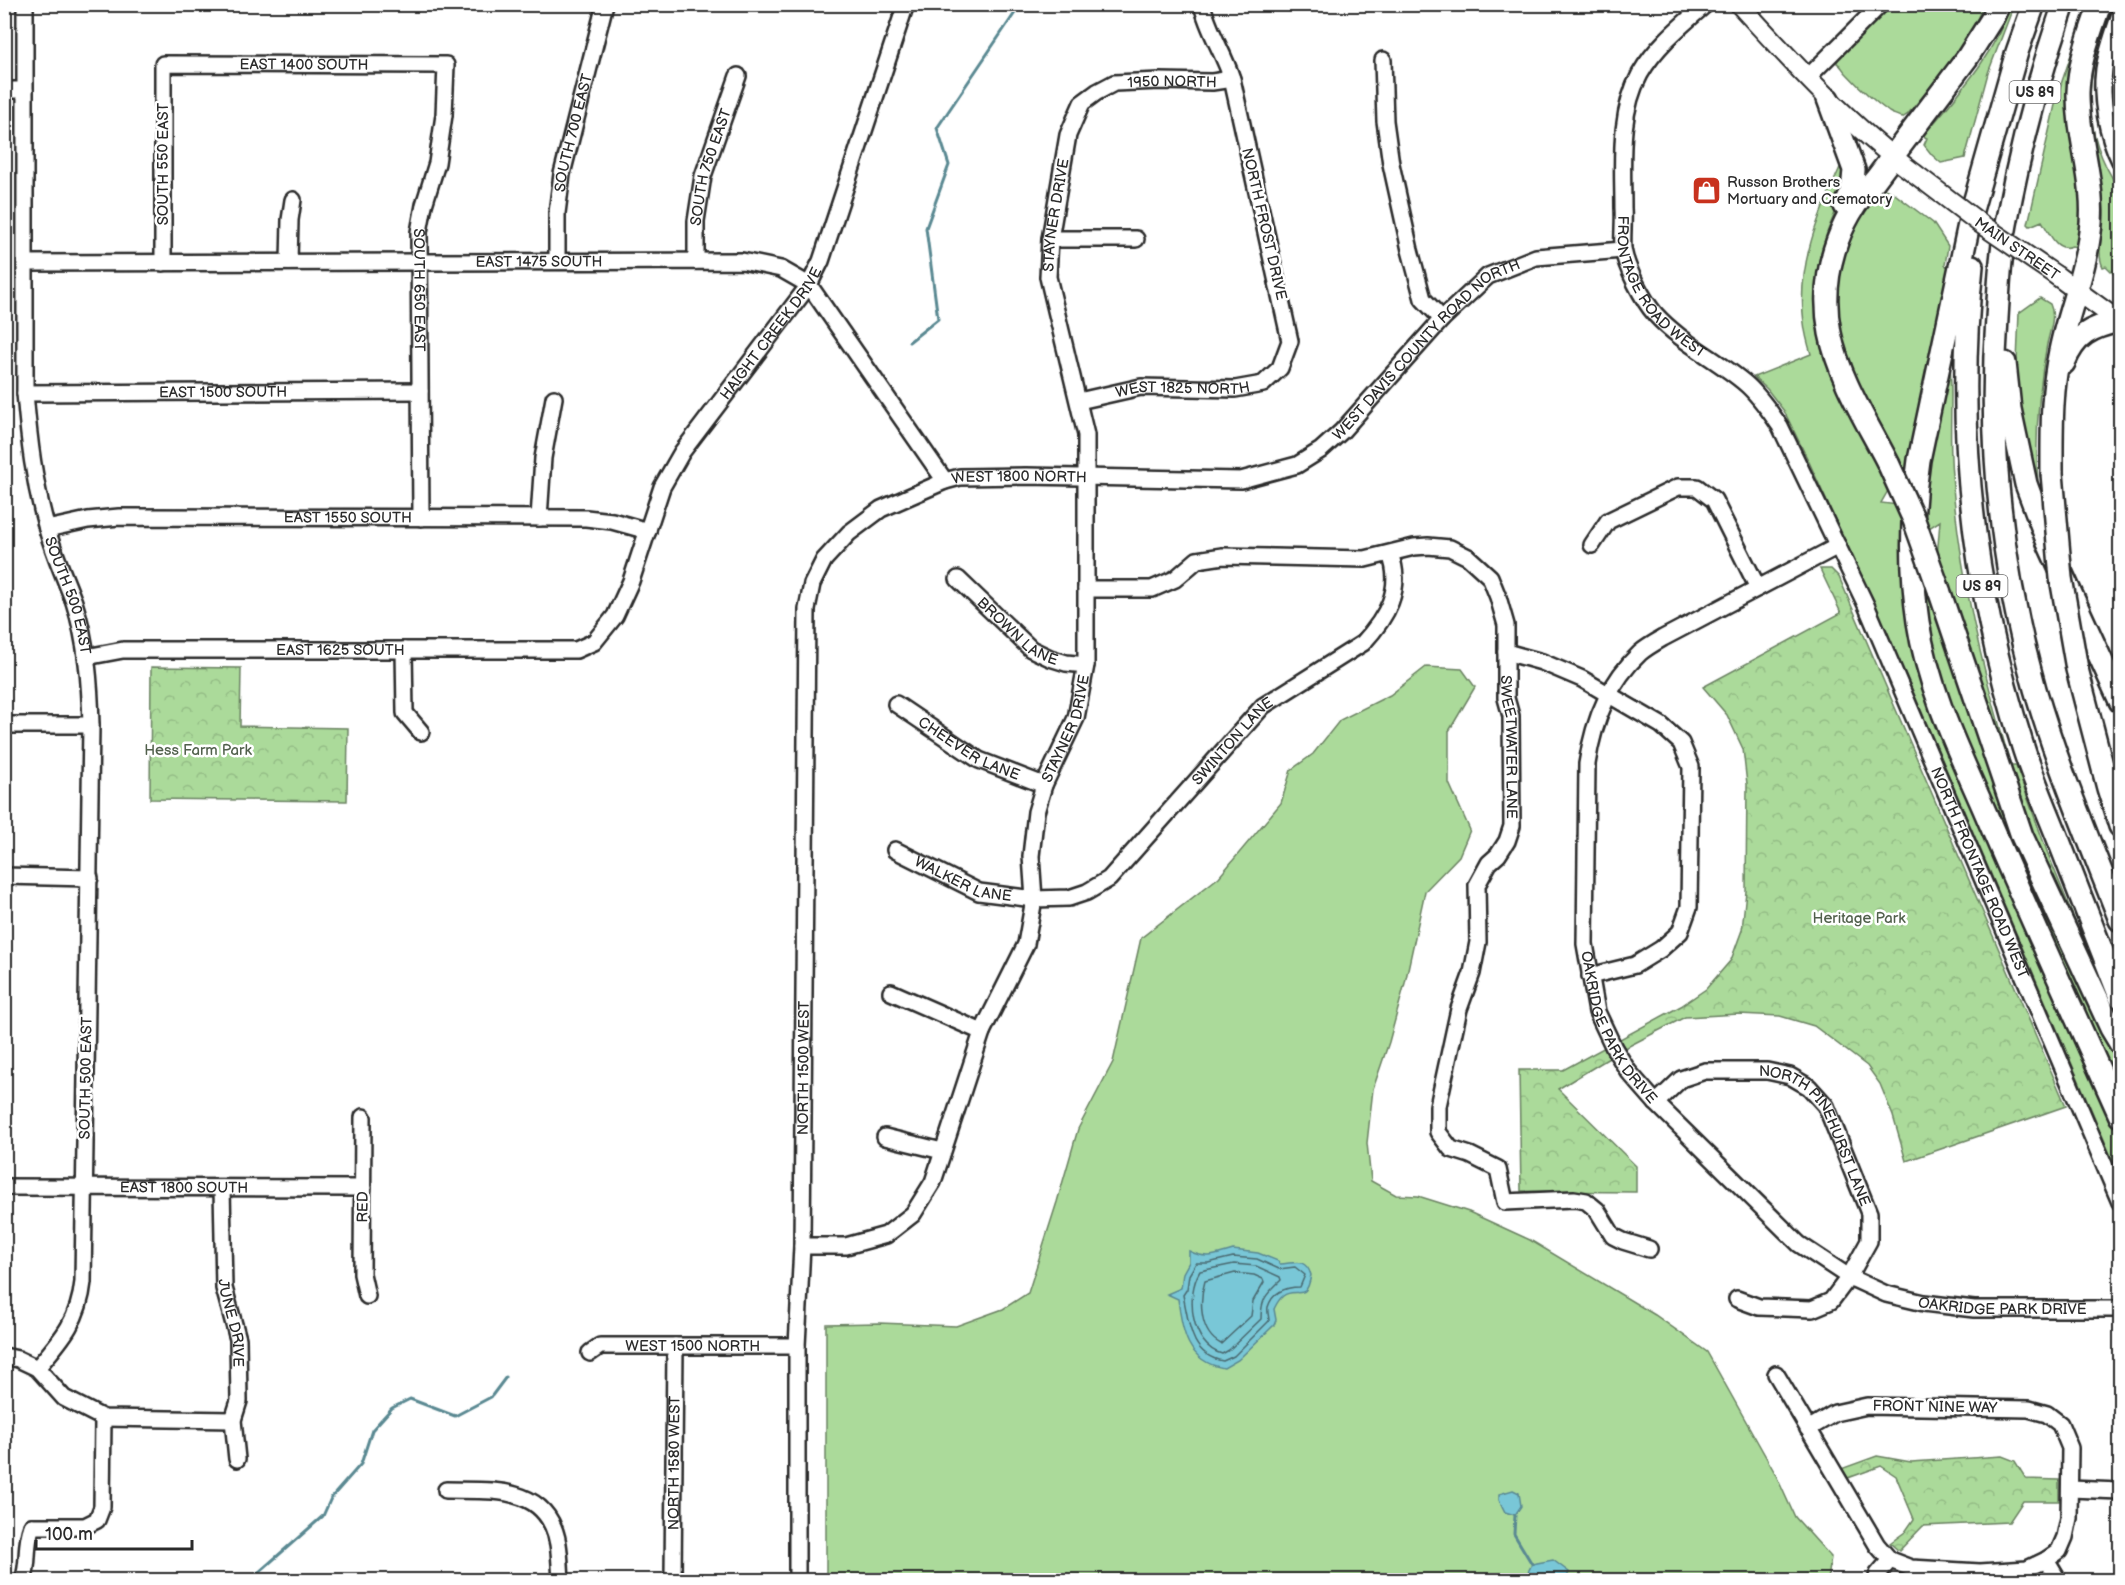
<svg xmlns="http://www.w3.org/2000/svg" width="2125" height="1585" font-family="'Balsamiq Sans',sans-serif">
<defs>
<pattern id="forest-crowns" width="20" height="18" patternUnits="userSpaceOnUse" patternTransform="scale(1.5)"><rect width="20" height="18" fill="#abda9a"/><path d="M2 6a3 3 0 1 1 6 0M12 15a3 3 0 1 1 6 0" fill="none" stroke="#93bb85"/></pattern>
</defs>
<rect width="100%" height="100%" fill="#fff"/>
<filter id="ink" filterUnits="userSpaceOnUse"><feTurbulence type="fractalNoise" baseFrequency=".0167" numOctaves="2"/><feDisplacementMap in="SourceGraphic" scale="12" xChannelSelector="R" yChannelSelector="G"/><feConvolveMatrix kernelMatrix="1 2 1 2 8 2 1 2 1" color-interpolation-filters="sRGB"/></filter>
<g filter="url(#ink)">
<path fill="#abda9a" stroke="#6b8262" stroke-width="1.5" d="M1888,5H1983C1968,46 1936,80 1908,114L1902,118C1898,115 1894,115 1889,112C1874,101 1859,87 1846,73C1842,69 1842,66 1837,63L1839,54Z
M2010,5H2014L1988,73L1965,158L1941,163L1932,155L1924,145L1927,138L1923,136C1956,96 1995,56 2010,5Z
M2088,5H2090C2087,63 2082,121 2079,179C2078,201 2087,226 2076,247L2072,246C2056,253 2049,232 2042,221L2030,226L2028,224L2057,96Z
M2108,5H2112C2086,71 2077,128 2120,190V280L2106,266L2103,267C2095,250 2105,231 2104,213C2102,166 2084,122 2088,76C2090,55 2102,25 2108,5Z
M1842,163C1852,187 1833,213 1826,236C1819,256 1815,278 1816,299C1816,318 1818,340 1824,358C1829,372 1838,385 1845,398C1860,428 1876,458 1889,489L1881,503L1898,505L1903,521L1906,598L2090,1073L2120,1140V1177L1912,689L1809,462L1784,411L1767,389L1754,377L1811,354C1808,344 1805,333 1804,323C1796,265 1819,214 1842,163Z
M1876,186L1892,192L1933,223L1948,246L1945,265L1950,268L1908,474H1903L1844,359L1835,310L1842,250Z
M2040,298L2050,304C2056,317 2050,330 2047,344C2038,391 2035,438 2038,486H2036L2021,417L2017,362L2019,313Z
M1949,351C1954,392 1948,434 1952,475C1960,579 1982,667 2011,766H2016L2048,854L2096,973L2028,836L1937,558L1940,521L1926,530L1920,516Z
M1922,569L1935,605L1967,710L2000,801L2120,1066V1101L2048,939L1941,685L1925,607Z
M1426,667L1462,669L1475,687L1449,731V783L1470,830L1459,856L1425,891L1405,983L1389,1042L1373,1089L1367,1143L1371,1181L1396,1195L1418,1196L1469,1212L1530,1240L1655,1315L1707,1352L1775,1473L1795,1517L1831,1557L1828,1580H826V1324L879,1323L956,1326L1003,1309L1028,1293L1057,1202L1078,1129L1113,1062L1141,938L1219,877L1281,803L1291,770L1313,754L1340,720L1390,695Z"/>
<path fill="url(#forest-crowns)" stroke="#6b8262" stroke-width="1.5" d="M1820,569H1831L1839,577L2066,1106L1906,1161L1893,1116L1880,1084L1867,1066L1814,1026L1780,1016L1739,1014L1685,1017L1629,1046L1558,1089L1636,1166V1192L1521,1191L1519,1070H1563L1681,1006L1706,989L1731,960L1742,930L1746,891L1747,784L1743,749L1727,715L1703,687L1841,613Z
M151,667L241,668L240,726L348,728L347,801L150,799Z
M1877,1456L1911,1462L2002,1456L2015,1461L2026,1479L2059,1480V1501H2023L2009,1522L1923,1526L1899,1551L1890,1543L1905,1532L1914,1519L1896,1476L1881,1466L1848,1478L1841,1469Z"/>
<path fill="#79c7d7" stroke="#5a8992" stroke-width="1.5" d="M1233,1250L1258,1253L1278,1261L1280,1264C1293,1264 1305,1256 1311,1275C1306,1304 1297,1286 1283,1296C1278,1300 1276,1305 1274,1309L1276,1320L1274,1325L1238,1360L1224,1368C1187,1362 1182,1331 1178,1299L1167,1294L1181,1288L1183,1273L1189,1262V1251C1207,1260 1215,1255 1233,1250Z
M1513,1490L1519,1493L1521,1506L1515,1515L1505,1512L1499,1500V1494Z
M1553,1560L1569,1572L1566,1580H1524L1532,1564Z"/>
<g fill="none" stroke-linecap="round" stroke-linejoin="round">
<path stroke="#4a6970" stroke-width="1.5" d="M1233,1257L1257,1259L1279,1269L1295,1267L1305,1275L1300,1287C1286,1287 1273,1291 1268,1307C1267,1311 1269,1317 1269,1321L1234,1356L1223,1361C1190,1355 1189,1323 1183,1295L1187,1289L1189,1275L1196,1263H1208Z
M1234,1264L1256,1266L1280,1277L1281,1280C1267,1294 1261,1298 1261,1319L1229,1350L1222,1354C1191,1346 1185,1295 1200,1271Z
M1235,1273L1254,1275L1263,1279L1264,1282L1253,1301L1251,1316L1221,1344C1199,1333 1199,1300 1205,1281Z"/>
<path stroke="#5a8992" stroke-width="3" d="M909,342L938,319L926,228L949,165L937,128L1021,4
M1515,1515L1514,1534L1532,1564
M250,1580L323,1516L331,1498L361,1464L372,1430L392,1408L410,1399L455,1416L491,1397L506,1377"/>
<defs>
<g id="minor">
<path id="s1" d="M25,4V393C29,440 34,483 47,529C54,554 65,578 74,602C87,642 90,684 91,725L83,1282C79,1321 61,1340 37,1368"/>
<path id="s2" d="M1706,4C1682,25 1656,46 1640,74C1618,114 1623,164 1623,208C1624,222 1622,236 1623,249C1626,268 1643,300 1655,314C1681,343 1717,359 1746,384C1760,396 1770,412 1780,426L1866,605L2120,1202"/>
<path d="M2120,14C2114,32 2107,51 2104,69C2100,99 2107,135 2120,161"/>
<path d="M1383,60L1385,121L1391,164L1410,250L1423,299L1442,319"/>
<path d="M1807,78L1881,4"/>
<path d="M4,90H25"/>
<path d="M1050,239H1136"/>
<path id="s3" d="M557,261V213L562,174L605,4"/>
<path id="s4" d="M696,261V221L703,176L738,76"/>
<path d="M289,262L290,220L293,200"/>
<path id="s5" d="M25,263L742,261L781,269L809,285L945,481"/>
<path id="s6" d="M163,263V64L446,65L444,115L437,163L424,205L419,232L421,518"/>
<path id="s7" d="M25,393L420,391"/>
<path id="s8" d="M1079,401L1141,387L1235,389L1263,384L1280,368L1290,341L1232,79C1224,53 1208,31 1202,4"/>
<path d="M539,518L543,458L554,398"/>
<path id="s9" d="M47,529L88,520L119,517L586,518L612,521L648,531"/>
<path d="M1592,545L1608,521L1678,487H1697L1714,500L1758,588"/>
<path id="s10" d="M1838,546L1663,638C1656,642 1647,647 1640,653C1609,682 1593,723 1587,764L1585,944L1597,1012L1614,1048L1628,1071L1656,1103L1799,1244L1849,1277L1886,1294L1924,1303L1974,1309H2120"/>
<path id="s11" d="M958,579L1031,649L1050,658L1066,663L1086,665"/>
<path id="s12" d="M1086,589H1152L1175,579L1197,560L1223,556L1365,559L1414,547L1428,546L1450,548L1468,557L1490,577L1498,597L1506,625V698L1511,716L1512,826L1507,841L1498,855L1489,863L1477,885L1478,942L1472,973L1459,1009L1438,1106V1132L1451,1149L1470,1155L1498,1169L1505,1202L1574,1199L1586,1201L1597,1210L1613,1236L1623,1241L1649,1249"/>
<path d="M404,650L405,713L421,732"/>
<path d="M1506,652L1542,662L1582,679L1661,725L1681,743L1691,767L1689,907L1680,932L1661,949L1635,965L1590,976"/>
<path id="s13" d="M86,657L123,650H576L594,642L615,616L631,581L662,487L682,452L809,285L821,261L906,4"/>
<path id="s14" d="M896,704L979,760L1044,785"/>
<path d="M4,725H91"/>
<path id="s15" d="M895,850L979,892L1034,899L1069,898L1087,892L1109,879L1263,706L1363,643C1386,618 1404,589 1390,554"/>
<path d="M4,876L90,878"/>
<path d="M891,992L982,1032"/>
<path id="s16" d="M1656,1103L1681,1079L1705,1071H1767L1790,1076L1809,1087L1826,1106L1869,1213V1241L1849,1277L1831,1301L1812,1309L1759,1307L1737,1299"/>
<path d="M363,1117L362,1274L367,1296"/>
<path d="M885,1137L942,1151"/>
<path id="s17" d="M4,1187L363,1188"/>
<path id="s18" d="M222,1188L224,1288L238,1339L239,1401L233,1420L237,1459"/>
<path id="s19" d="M802,1246H846L886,1235L913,1214L933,1182L982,1032L1026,944L1034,899L1031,856L1036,812L1044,785L1076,718L1086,665V435L1048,277L1050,239L1068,135L1082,103L1097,92L1114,83L1160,81L1212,82L1232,79"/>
<path id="s20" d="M590,1353L600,1346H797"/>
<path d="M4,1356L18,1359L37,1368L64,1398L103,1418L233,1420"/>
<path d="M1776,1374L1877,1545L1890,1560L1911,1568L1980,1572L2027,1569L2046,1560L2059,1551L2065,1537L2069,1518L2070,1448L2060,1424L2047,1414L2029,1409L1867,1406L1835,1413L1808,1429"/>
<path d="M2070,1489L2120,1491"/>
<path d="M446,1490C491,1491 548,1484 558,1544C560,1556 560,1568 561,1580"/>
<path d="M32,1526H85L97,1520L102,1507L103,1418"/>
<path d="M2046,1560L2058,1580"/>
<path d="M23,1580C30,1563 24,1546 32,1526"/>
<path id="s21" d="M673,1580L675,1346"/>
<path id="s22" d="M797,1580V1346L802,1246L807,609L812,584L824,560L849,533L881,509L945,481L960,477L1026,476L1241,480L1297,465L1321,450L1342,431L1442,319L1488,276L1536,257L1623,250"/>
<path d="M1876,1580L1878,1574L1890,1560"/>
</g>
<path id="major" d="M1739,4C1794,64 1848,124 1914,173
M2057,276L2120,322"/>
<path id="highway" d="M2034,4L2017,52L1972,210L1919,460C1911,514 1910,568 1918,622C1928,689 1959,752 1986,814C2029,915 2075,1015 2120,1116
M2064,4C2039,76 2020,149 2006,224C2000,255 1999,287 1997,318C1988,444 2001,568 2035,689C2058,768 2091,844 2120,920
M1828,99L1854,170L1852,192L1845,206
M1972,266C1955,431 1972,589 2023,747C2033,779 2047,810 2059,841C2079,893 2100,945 2120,997
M2005,363L2010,409L2026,484L2048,543L2120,701
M2064,363C2075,335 2091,327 2120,321
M1888,463C1867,422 1839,379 1830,333C1819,277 1837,221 1875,180L1967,58L1993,17L1999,4
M2052,473C2052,433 2051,391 2060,351C2068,311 2085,273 2090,232C2097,185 2077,139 2078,92C2079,61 2090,33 2100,4
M1939,590L2022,836L2111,1028L2120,1043
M2077,669L2108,788L2120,826"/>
</defs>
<use href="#minor" stroke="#2b2b2b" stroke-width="20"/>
<use href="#major" stroke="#2b2b2b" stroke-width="22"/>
<use href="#highway" stroke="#2b2b2b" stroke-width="26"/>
<use href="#minor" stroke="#fff" stroke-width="15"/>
<use href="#major" stroke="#fff" stroke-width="18"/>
<use href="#highway" stroke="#fff" stroke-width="21"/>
<defs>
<g id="major-bridge">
<path id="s23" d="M1914,173L1981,224L2057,276"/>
</g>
<path id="highway-bridge" d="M1888,463L1914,520L1939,590
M2052,473L2061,578L2077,669"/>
</defs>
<use href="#major-bridge" stroke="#2b2b2b" stroke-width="22" stroke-linecap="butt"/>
<use href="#highway-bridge" stroke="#2b2b2b" stroke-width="26" stroke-linecap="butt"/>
<use href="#major-bridge" stroke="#fff" stroke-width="18"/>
<use href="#highway-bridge" stroke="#fff" stroke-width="21"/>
</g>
</g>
<defs>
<symbol id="shop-square" viewBox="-11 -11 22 22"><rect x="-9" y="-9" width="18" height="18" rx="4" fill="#c8321e" stroke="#fff"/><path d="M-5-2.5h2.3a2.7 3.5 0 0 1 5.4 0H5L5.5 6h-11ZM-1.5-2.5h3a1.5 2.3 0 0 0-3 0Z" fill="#fff"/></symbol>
</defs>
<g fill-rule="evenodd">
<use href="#shop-square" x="1690" y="174" width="33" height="33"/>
</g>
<g text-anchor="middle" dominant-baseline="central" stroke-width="5" stroke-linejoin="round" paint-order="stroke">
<g fill="#fff" stroke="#6b6b6b" stroke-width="1.5">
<rect x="2009.5" y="81" width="51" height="22" rx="4.5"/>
<rect x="1956.5" y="575" width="51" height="22" rx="4.5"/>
</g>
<g font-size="14" font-weight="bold" fill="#2b2b2b">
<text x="2035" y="92">US 89</text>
<text x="1982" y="586">US 89</text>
</g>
<g font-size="15" fill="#2b2b2b" stroke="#fff">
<text stroke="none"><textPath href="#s6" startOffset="340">EAST 1400 SOUTH</textPath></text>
<text stroke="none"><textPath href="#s19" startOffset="1370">1950 NORTH</textPath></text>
<text stroke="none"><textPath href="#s3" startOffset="130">SOUTH 700 EAST</textPath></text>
<text transform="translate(163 164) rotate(-90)">SOUTH 550 EAST</text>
<text stroke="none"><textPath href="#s4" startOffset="96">SOUTH 750 EAST</textPath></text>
<text stroke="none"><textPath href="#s19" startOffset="1158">STAYNER DRIVE</textPath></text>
<text transform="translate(1264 224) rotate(77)">NORTH FROST DRIVE</text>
<text stroke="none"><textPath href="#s23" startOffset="128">MAIN STREET</textPath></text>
<text stroke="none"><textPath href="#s5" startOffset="514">EAST 1475 SOUTH</textPath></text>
<text stroke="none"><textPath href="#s2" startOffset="326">FRONTAGE ROAD WEST</textPath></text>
<text stroke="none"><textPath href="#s6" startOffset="710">SOUTH 650 EAST</textPath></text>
<text stroke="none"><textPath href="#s13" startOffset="870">HAIGHT CREEK DRIVE</textPath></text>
<text stroke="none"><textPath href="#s22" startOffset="1700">WEST DAVIS COUNTY ROAD NORTH</textPath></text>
<text stroke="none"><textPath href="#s8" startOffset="105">WEST 1825 NORTH</textPath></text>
<text stroke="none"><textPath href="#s7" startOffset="198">EAST 1500 SOUTH</textPath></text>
<text stroke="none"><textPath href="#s22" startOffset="1245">WEST 1800 NORTH</textPath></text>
<text stroke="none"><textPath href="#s9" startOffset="302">EAST 1550 SOUTH</textPath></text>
<text stroke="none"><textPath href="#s1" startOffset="597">SOUTH 500 EAST</textPath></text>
<text stroke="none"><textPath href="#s11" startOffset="80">BROWN LANE</textPath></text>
<text stroke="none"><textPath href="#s13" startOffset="255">EAST 1625 SOUTH</textPath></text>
<text stroke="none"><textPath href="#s19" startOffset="636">STAYNER DRIVE</textPath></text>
<text stroke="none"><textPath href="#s15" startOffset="414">SWINTON LANE</textPath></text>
<text stroke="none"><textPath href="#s14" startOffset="86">CHEEVER LANE</textPath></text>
<text stroke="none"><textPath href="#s12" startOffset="598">SWEETWATER LANE</textPath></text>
<text stroke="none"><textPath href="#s2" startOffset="1006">NORTH FRONTAGE ROAD WEST</textPath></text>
<text stroke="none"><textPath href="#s15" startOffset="75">WALKER LANE</textPath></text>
<text stroke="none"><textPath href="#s10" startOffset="622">OAKRIDGE PARK DRIVE</textPath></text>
<text stroke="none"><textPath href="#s22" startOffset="512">NORTH 1500 WEST</textPath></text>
<text transform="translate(86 1078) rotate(-89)">SOUTH 500 EAST</text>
<text stroke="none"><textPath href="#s16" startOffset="207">NORTH PINEHURST LANE</textPath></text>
<text stroke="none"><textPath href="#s17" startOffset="180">EAST 1800 SOUTH</textPath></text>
<text transform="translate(363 1207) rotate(-89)">RED</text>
<text stroke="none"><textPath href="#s10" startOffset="1128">OAKRIDGE PARK DRIVE</textPath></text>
<text stroke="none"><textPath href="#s18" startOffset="136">JUNE DRIVE</textPath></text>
<text stroke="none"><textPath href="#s20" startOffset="105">WEST 1500 NORTH</textPath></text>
<text transform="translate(1935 1407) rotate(1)">FRONT NINE WAY</text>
<text stroke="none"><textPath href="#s21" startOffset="117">NORTH 1580 WEST</textPath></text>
</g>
<g font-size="15" fill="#2b2b2b" stroke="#fff" text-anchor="start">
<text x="1727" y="182">Russon Brothers<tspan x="1727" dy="17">Mortuary and Crematory</tspan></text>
</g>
<g font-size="15" fill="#51604c" stroke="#fff">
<text x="198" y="750">Hess Farm Park</text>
<text x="1859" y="918">Heritage Park</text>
</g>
</g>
<rect width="2125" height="1585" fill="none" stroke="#fff" stroke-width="24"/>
<rect x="12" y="12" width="2101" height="1561" fill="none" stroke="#2b2b2b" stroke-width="2" filter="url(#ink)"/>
<path d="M36 1540v9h156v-9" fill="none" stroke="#2b2b2b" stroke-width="3"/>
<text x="45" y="1540" font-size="18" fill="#2b2b2b" stroke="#ffffff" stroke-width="4.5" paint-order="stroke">100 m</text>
</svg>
